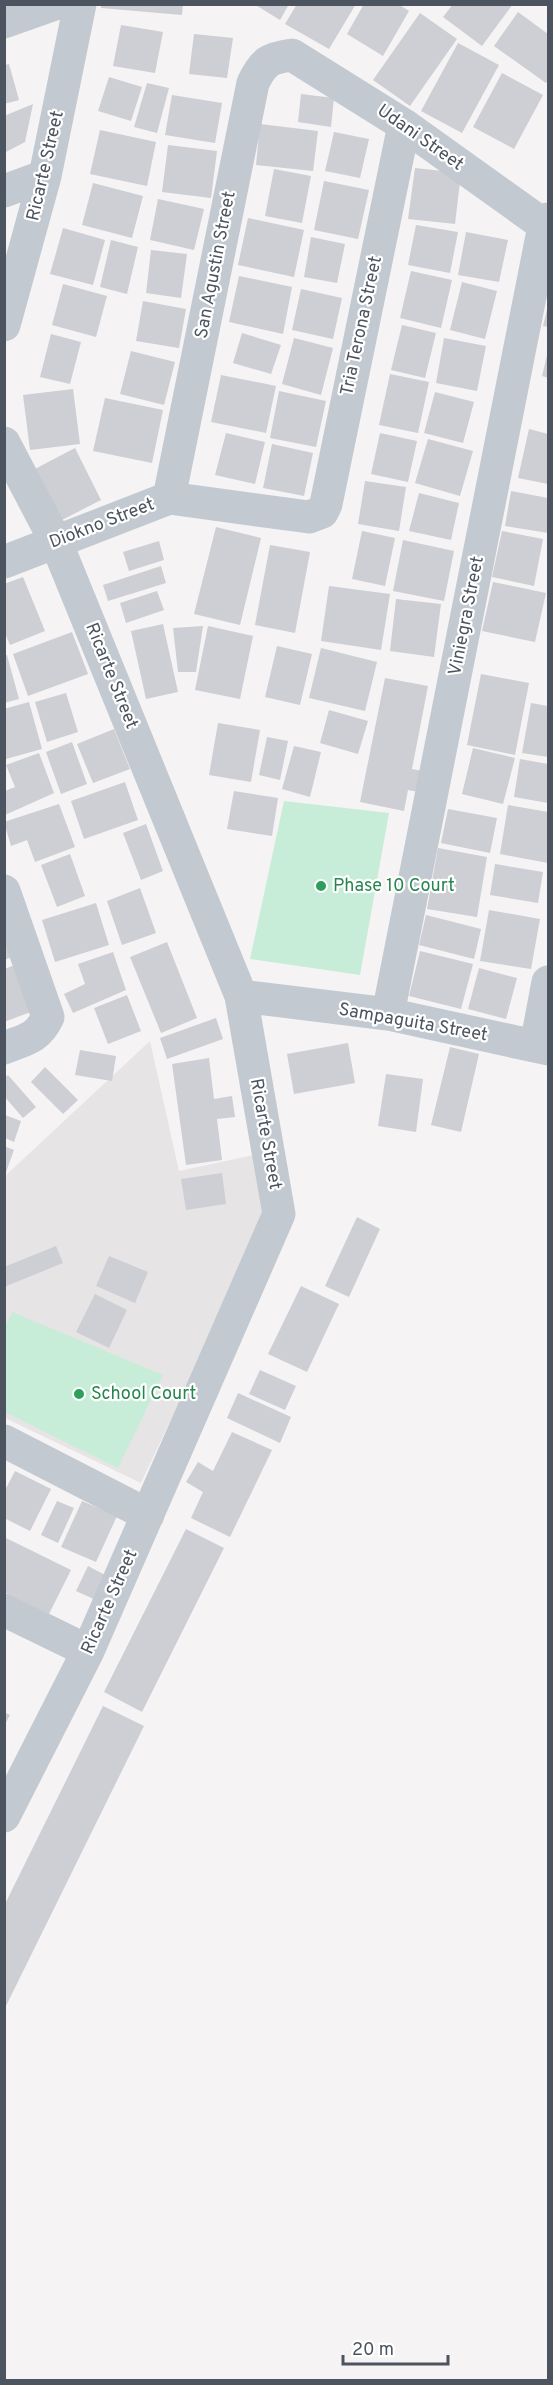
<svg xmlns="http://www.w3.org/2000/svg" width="553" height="2385" font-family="Overpass,sans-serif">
<rect width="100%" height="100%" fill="#f5f3f3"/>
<path fill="#e6e4e4" d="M150,1041L179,1171L254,1155L264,1222L141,1483L5,1418V1176Z"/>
<path fill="#c7edd8" d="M284,801L389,813L360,975L250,959Z
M12,1312L163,1375L118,1468L5,1412V1327Z"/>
<path fill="#cdcfd4" d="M101,4H183L182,15L101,8Z
M254,4H289L280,20Z
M297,4H356L329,49L285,24Z
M364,4H398L409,11L383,56L347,34Z
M453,4H513L482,46L443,17Z
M518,12L548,34V80L546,83L494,46Z
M420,13L457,39L410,106L373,80Z
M121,25L163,32L155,73L113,66Z
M194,34L233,38L227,78L189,74Z
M458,43L499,65L462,133L421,111Z
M9,64L19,100L4,104V65Z
M502,73L543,95L514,149L473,127Z
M109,77L142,87L131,121L98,111Z
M147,83L169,88L157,133L134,127Z
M301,94L334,98L331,127L298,122Z
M172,95L222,103L215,143L165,135Z
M33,104L25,142L4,153V116Z
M260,124L318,131L313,171L256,165Z
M100,130L156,142L147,186L90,174Z
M334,132L369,139L360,178L325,171Z
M168,145L217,151L211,198L162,192Z
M415,168L461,173L455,224L408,219Z
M274,169L311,176L302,223L265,216Z
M324,181L369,190L358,239L314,230Z
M93,183L143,196L132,238L82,225Z
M158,199L204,209L194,250L150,240Z
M248,218L304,230L294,277L238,265Z
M416,225L458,232L450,273L408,265Z
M63,228L105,240L93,285L50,274Z
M466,232L508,240L499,282L458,275Z
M311,237L345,244L337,283L304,277Z
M111,240L138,247L127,294L100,287Z
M151,250L187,254L181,298L146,293Z
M411,271L452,280L441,328L400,318Z
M239,276L292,287L283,334L229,322Z
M462,282L497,291L485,339L450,330Z
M63,284L107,296L96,337L52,325Z
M301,289L342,298L333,339L292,330Z
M143,301L186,309L179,348L136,341Z
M548,305V327L543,326Z
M402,325L436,333L425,378L391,370Z
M242,333L281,345L271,374L233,363Z
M51,334L81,342L70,384L40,377Z
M294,338L333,348L321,395L282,384Z
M444,338L486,346L477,391L436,383Z
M131,351L175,362L164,405L120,394Z
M548,351V378L542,376Z
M390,374L429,382L418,433L379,425Z
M221,375L276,386L266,433L211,422Z
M73,389L80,444L30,450L23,395Z
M279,391L326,401L316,447L270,438Z
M435,392L474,402L463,443L424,433Z
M105,398L163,410L152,463L93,451Z
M529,429L548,434V484L518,478Z
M226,433L265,442L255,484L215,475Z
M380,433L417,441L408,482L371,474Z
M428,439L473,451L460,496L415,483Z
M272,444L313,453L304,496L263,488Z
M75,448L101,500L60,521L33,470Z
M365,481L406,487L399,531L358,524Z
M511,491L548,498V533L505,526Z
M419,493L459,503L451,540L409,531Z
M216,527L261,538L240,625L194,614Z
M362,531L395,538L385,586L352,579Z
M502,531L543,539L534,586L492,577Z
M403,540L454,551L444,601L393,591Z
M159,541L164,560L129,571L123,552Z
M270,545L310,552L295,633L255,625Z
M161,566L166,583L108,601L103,585Z
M23,577L45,631L10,645L4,631V584Z
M493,582L546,593L535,642L482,631Z
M329,586L390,594L381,650L321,641Z
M157,591L164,610L126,623L120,603Z
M396,599L441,604L434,657L390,651Z
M163,624L178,692L146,699L131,631Z
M203,626L196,672H178L173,628Z
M208,626L253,636L240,699L195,690Z
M72,632L88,674L28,696L13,654Z
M277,646L312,654L300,705L265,697Z
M321,648L377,662L365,711L309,698Z
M4,655H7L19,699L4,703Z
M481,674L529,683L515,755L467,745Z
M385,678L428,686L412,769L428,772L424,793L408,790L404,811L360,802Z
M66,693L78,732L47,742L35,702Z
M29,702L42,749L6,759L4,709Z
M531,703L548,706V757L522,753Z
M329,710L368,721L358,754L320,743Z
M218,723L260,730L251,782L209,775Z
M114,729L130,769L93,783L77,744Z
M267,737L288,741L280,780L259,775Z
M72,742L87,784L61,794L46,752Z
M294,746L321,752L310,797L282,789Z
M473,748L515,758L503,804L462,794Z
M39,753L54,793L5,815V791L15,787L6,765Z
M520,759L548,764V803L514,797Z
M125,782L138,820L84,839L71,801Z
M234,791L278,798L272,836L227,829Z
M59,804L75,847L35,862L27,840L11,846L4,822Z
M508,805L548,812V863L500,854Z
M448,809L497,818L490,853L441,843Z
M146,824L163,871L141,880L123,833Z
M438,848L487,857L477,917L427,909Z
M70,854L85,896L57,907L41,865Z
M495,864L543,872L538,903L490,895Z
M140,888L156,933L122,945L107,901Z
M96,903L109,945L55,962L42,920Z
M489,910L540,919L531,969L480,961Z
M426,915L481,929L474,959L419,945Z
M4,926L15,956L4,960Z
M167,942L197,1018L161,1033L130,957Z
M420,951L473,964L461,1009L409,996Z
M113,952L126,990L73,1013L64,994L85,984L78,964Z
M18,964L36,1010L4,1022V969Z
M479,968L517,978L506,1019L468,1009Z
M127,995L141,1031L108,1044L94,1008Z
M216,1018L223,1039L167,1059L160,1038Z
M348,1043L355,1083L294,1094L287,1054Z
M450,1047L479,1054L461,1132L431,1125Z
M80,1050L116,1056L112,1081L75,1075Z
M209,1058L214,1099L232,1096L235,1117L217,1119L222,1160L186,1165L172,1064Z
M45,1067L78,1100L63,1114L31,1082Z
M386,1074L423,1079L416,1132L378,1126Z
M8,1075L36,1107L23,1118L4,1096V1078Z
M5,1115L21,1121L14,1142L5,1138Z
M4,1146L14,1150L5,1175H4Z
M222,1173L226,1204L186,1210L181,1179Z
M357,1217L380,1229L349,1297L325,1286Z
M56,1246L63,1263L4,1287V1267Z
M109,1256L148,1272L135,1303L96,1286Z
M301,1286L339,1304L307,1372L268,1354Z
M95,1294L127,1310L109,1348L76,1332Z
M260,1370L296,1386L285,1410L249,1394Z
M238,1393L291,1417L280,1443L227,1418Z
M232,1432L272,1450L230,1537L191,1518L203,1492L186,1482L198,1462L213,1471Z
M15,1471L51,1489L30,1531L4,1518V1492Z
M57,1501L74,1508L58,1543L41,1535Z
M82,1501L117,1516L96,1562L61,1547Z
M186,1529L224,1548L142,1712L104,1692Z
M4,1537L71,1570L49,1614L4,1592Z
M88,1566L109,1577L98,1601L76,1591Z
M103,1706L144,1726L4,2010V1906Z
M4,1712L10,1715L4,1726Z"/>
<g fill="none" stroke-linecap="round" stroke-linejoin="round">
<path stroke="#c2c9d0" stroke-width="33" d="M4,22L55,4
M4,191L45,176
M4,325L45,176L80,4
M4,443L56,542L241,996L279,1214L88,1651L4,1816
M169,498L253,83C263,62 269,58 292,55L404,125L548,228
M4,562L169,498L309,517L322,512L326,504L404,125
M4,891L48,1017C37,1039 26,1039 4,1048
M241,996L388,1014L548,1049
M388,1014L544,226L548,219
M536,1046L548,982
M4,1441L148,1515
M4,1610L88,1651"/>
</g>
<g fill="#2e9e5b" stroke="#fff" stroke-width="2">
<circle cx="321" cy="886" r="6"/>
<circle cx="79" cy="1394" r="6"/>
</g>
<g text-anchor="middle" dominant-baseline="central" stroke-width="4.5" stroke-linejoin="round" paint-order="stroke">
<g font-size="18" fill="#4c545f" stroke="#fff">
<text transform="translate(420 138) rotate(35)">Udani Street</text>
<text transform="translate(46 166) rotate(-77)">Ricarte Street</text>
<text transform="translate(216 265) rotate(-79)">San Agustin Street</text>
<text transform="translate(362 326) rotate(-78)">Tria Terona Street</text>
<text transform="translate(102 524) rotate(-21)">Diokno Street</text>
<text transform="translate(467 616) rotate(-79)">Viniegra Street</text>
<text transform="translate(111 676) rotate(68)">Ricarte Street</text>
<text transform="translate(413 1023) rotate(10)">Sampaguita Street</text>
<text transform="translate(265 1134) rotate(80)">Ricarte Street</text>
<text transform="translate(110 1602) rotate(-66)">Ricarte Street</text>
</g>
<g font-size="18" fill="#27864d" stroke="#fff" text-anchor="start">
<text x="333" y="886">Phase 10 Court</text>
<text x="91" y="1394">School Court</text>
</g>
</g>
<rect width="553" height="2385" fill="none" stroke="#4c545f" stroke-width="12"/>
<path d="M343 2355v9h105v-9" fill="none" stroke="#4c545f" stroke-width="3"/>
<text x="352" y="2355" font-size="18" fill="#4c545f" stroke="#ffffff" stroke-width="4.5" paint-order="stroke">20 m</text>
</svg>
